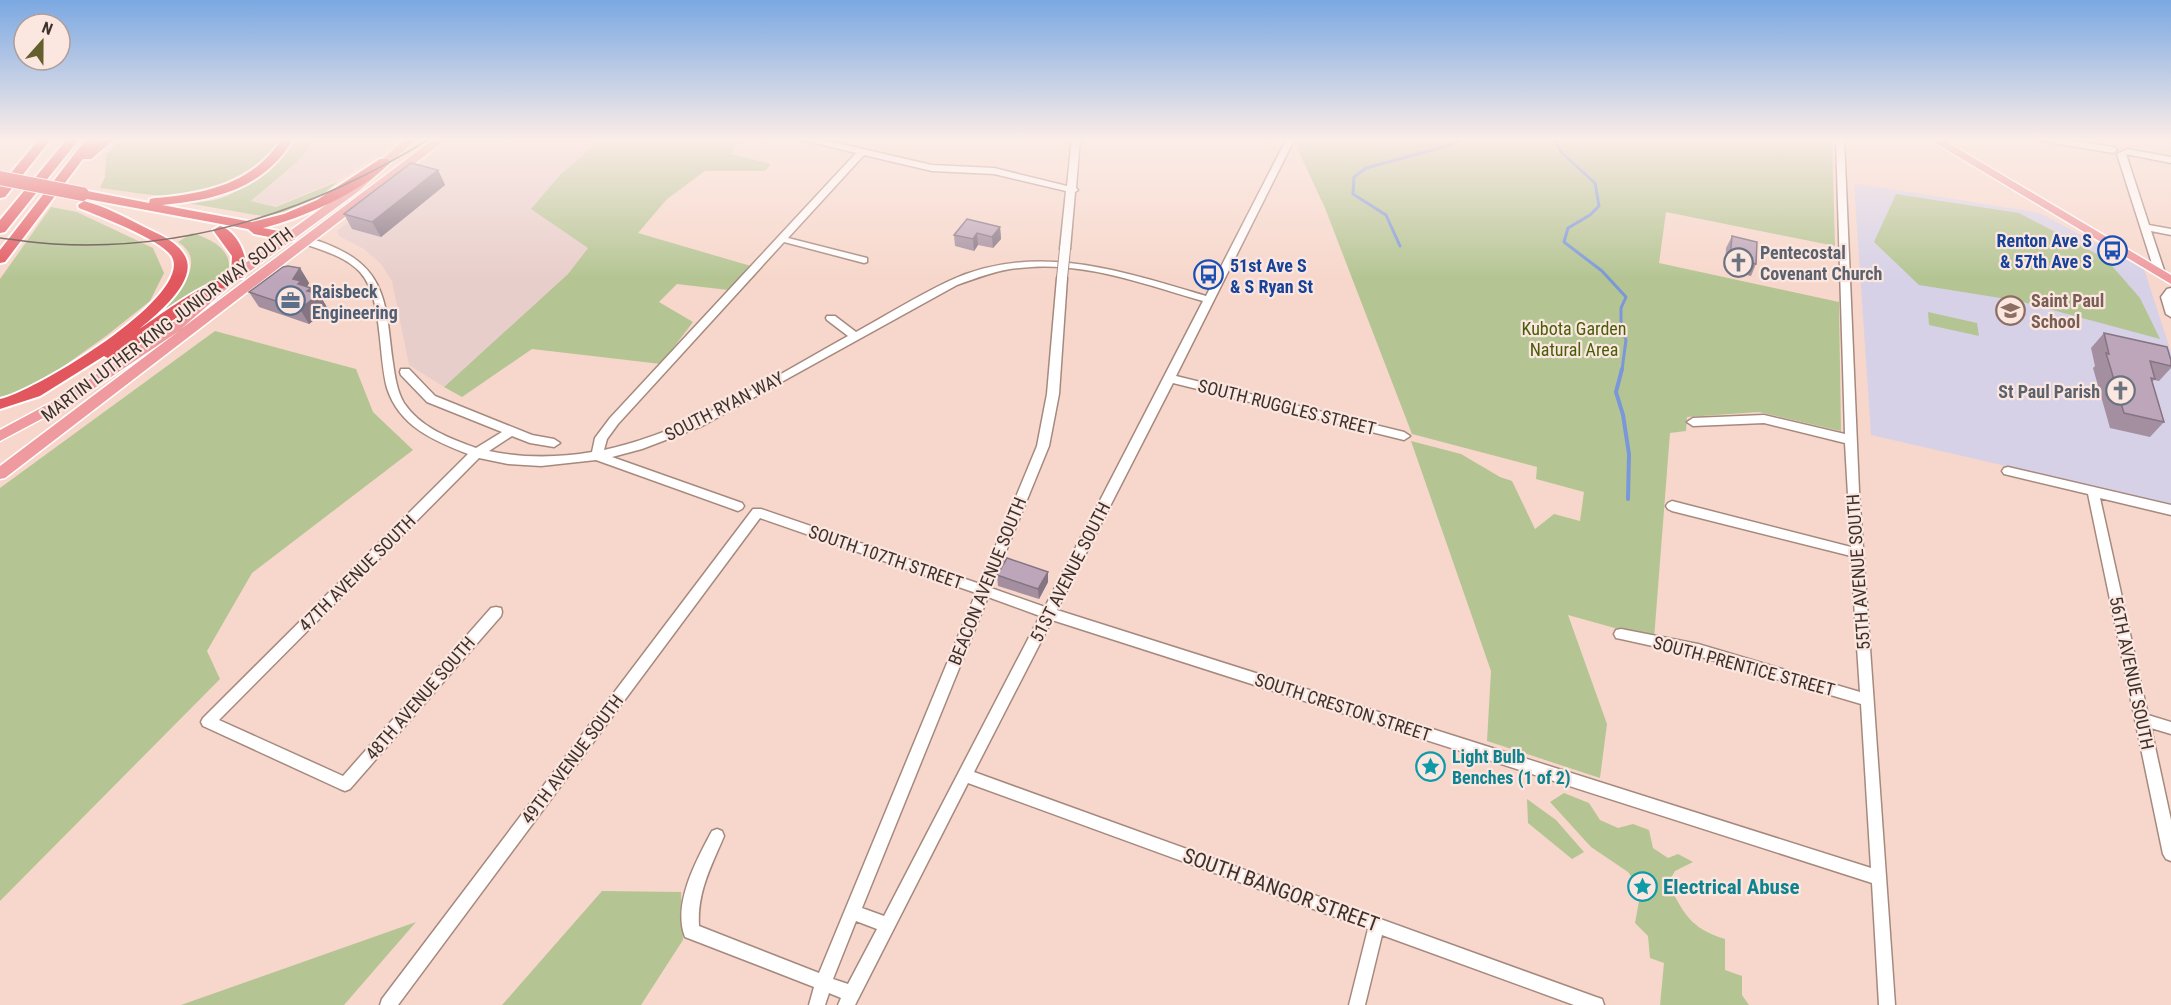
<svg xmlns="http://www.w3.org/2000/svg" width="2171" height="1005" font-family="'Roboto Condensed',sans-serif">
<rect width="100%" height="100%" fill="#f7d7cb"/>
<path fill="#e8cecb" d="M317,138H397L345,177L276,206L252,201L297,163Z
M453,138H603L561,174L588,248L568,274L444,387L409,365L392,281L381,264L364,249L339,236L337,231Z"/>
<path fill="#d6d1e7" d="M1854,183L2040,213L2144,269L2171,352V504L1871,435Z"/>
<path fill="#b4c593" d="M123,138H280V139C265,176 213,195 174,196C150,196 125,191 100,188L105,177L106,154Z
M292,138H317L296,163L251,201L276,207L337,182L318,199L274,218L187,203C201,202 216,201 229,195C250,184 286,161 292,138Z
M603,138H741L731,154L771,164L765,171H705L667,199L638,233L751,266L728,290L677,284L659,302L693,322L661,364L532,349L462,397L444,387L568,274L588,248L531,209L561,174Z
M1302,138H1832L1835,246L1666,212L1659,263L1839,302L1841,431L1759,412L1687,417L1686,431L1670,433L1654,639L1568,615L1607,724L1600,778L1487,741L1491,671L1411,441L1461,454L1500,477L1512,481L1535,529L1554,514L1580,521L1584,492L1536,479L1537,467L1412,434L1325,208L1297,148Z
M1896,194L2019,213L2106,259L2140,298L2160,339L2019,301L1919,285L1874,242Z
M51,207L77,212L153,248L164,273L150,301L106,336L47,378L16,393L0,397V279Z
M192,233C208,238 231,248 229,268L226,273L139,330L136,329C156,315 218,267 178,242Z
M1928,312L1977,323L1979,336L1929,325Z
M215,331L356,369L373,412L413,450L252,573L207,651L220,679L0,901V488Z
M1564,793L1589,803L1600,820L1618,828L1633,824L1649,830L1653,848L1668,858L1678,854L1693,862L1675,871L1668,883C1684,914 1690,928 1725,939V970L1742,976V995L1749,1005H1660L1664,963L1650,958L1648,936L1635,923L1641,890L1628,872L1591,847L1550,802Z
M1527,799L1556,820L1584,852L1572,859L1528,823Z
M602,891L681,892L683,940L641,1005H502Z
M416,922L344,1005H181Z"/>
<g fill="none" stroke-linecap="round" stroke-linejoin="round">
<path stroke="#7997d9" stroke-width="3" d="M1553,138L1562,153L1595,183L1599,206L1590,215L1568,228L1564,242L1602,271L1626,297L1621,308V329L1626,340L1622,370
M1400,246L1386,215L1353,194L1354,177L1366,168L1451,145L1461,138"/>
<path stroke="#7997d9" stroke-width="4" d="M1622,369L1616,392L1623,415L1629,454L1628,499"/>
<defs>
<path id="minor" d="M801,138H815L932,165L994,168L1067,186L1072,138H1080L1076,188L1078,190L1075,192L1070,249L1065,252L1060,249L1066,191L994,174L932,171L864,155L788,238L867,258V262L864,263L784,242L618,424L607,439L604,450C692,431 770,379 848,336L827,320L826,318L827,316H835L856,332C887,315 917,296 949,281C1034,241 1122,271 1206,296L1287,138H1295L1176,376L1404,432L1410,436L1404,440L1173,383L1057,610L1871,868L1861,704L1698,656L1621,639L1616,638L1614,634L1616,630L1621,629L1698,644L1860,692L1851,556L1672,511L1668,509L1666,506L1668,503L1672,501L1851,547L1845,443L1764,423L1693,426L1687,422L1693,418L1764,415L1845,434L1836,138H1844L1859,491L1895,1005H1879L1872,883L1052,620L974,772L1596,997L1602,999L1604,1005H1574L1382,935L1365,1005H1349L1368,929L968,783L855,1005H838L841,998L829,993L825,1005H809L814,987L685,937C672,904 697,859 712,831L717,829L722,831L724,836C711,867 697,892 699,926L819,973L976,593L760,518L398,1005H380L382,999L753,509H761L980,584L1037,446L1047,394L1057,278L1058,276H1066L1067,278L1059,394L1049,446L991,588L1045,607L1203,301C1144,284 1081,260 1019,268C997,270 977,278 957,285L702,426L642,449L612,457L742,503L744,506L742,509L738,511L596,460L541,466L508,464L479,458L219,720L343,776L491,608L496,607L501,608L502,612L501,616L350,789L345,791L340,789L203,726L201,722L203,718L468,454C434,441 399,426 387,388C378,355 383,297 360,272C345,256 321,250 302,243V239C313,237 330,245 340,250C390,274 386,316 393,363C395,377 397,391 404,403C421,428 449,438 476,448L502,432L427,402L401,375L400,372L401,369H409L435,396L532,435L554,439L560,443L554,447L530,443L512,436L489,451C523,458 557,458 592,452L595,438L610,418L856,153L802,140ZM988,597L1040,616L884,916L862,908ZM856,921L877,929L848,984L833,979Z
M2039,138H2057L2113,147L2117,150L2113,153L2043,141Z
M2127,149L2171,157V163L2126,154L2149,225L2171,229V235L2151,231L2165,273L2164,275L2160,276L2155,273L2117,154Z
M2171,288V317L2166,314L2161,297L2167,289Z
M2008,467L2171,505V515L2100,498L2148,715L2171,722V734L2151,728L2171,820V861L2166,859L2163,854L2088,494L2004,474L2002,471L2004,468Z"/>
<path id="major" d="M406,138H418L359,191L231,285L181,329L435,138H448L5,478L0,479V466L179,331L77,400L0,441V430L67,394L171,324L223,279L351,187Z
M1927,138H1940L2171,275V284Z"/>
<path id="highway" d="M40,138H52L5,197L0,198V186Z
M68,138H80L5,232L0,233V220Z
M87,138H99L95,144L103,138H116L91,159H83L5,262L0,263V250Z
M282,138H294C265,188 217,200 162,205L252,222L284,214L317,200L380,159H388L390,162C365,191 300,219 263,228L294,234L296,237L294,240L289,241L254,234L248,229L82,198L76,194L82,190L149,203L150,199L155,198C205,194 255,183 282,138Z
M84,201C104,206 125,217 144,227C158,234 177,241 185,256C199,281 155,316 138,330C155,319 214,274 232,279L234,282L204,299L116,359L111,360L104,356L40,396L0,409V399C34,392 193,297 172,257C163,240 99,216 79,208L78,205Z
M220,226C238,231 252,262 243,278H233L231,275L232,256L213,230Z"/>
</defs>
<use href="#minor" stroke="#a6897e" stroke-width="3"/>
<use href="#major" stroke="#fff" stroke-width="3"/>
<use href="#highway" stroke="#fff" stroke-width="4"/>
<use href="#minor" fill="#fff" fill-rule="evenodd"/>
<use href="#major" fill="#ee9a9e" fill-rule="evenodd"/>
<use href="#highway" fill="#e2565e" fill-rule="evenodd"/>
<path stroke="#50423d" stroke-width="1.5" d="M0,238C18,240 36,243 54,244C190,252 318,208 431,138"/>
<defs>
<path id="minor-bridge" d="M1062,278L1065,249"/>
<path id="highway-bridge" d="M0,178L82,194"/>
</defs>
<use href="#minor-bridge" stroke="#a6897e" stroke-width="12" stroke-linecap="butt"/>
<use href="#highway-bridge" stroke="#fff" stroke-width="16" stroke-linecap="butt"/>
<use href="#minor-bridge" stroke="#fff" stroke-width="10"/>
<use href="#highway-bridge" stroke="#e2565e" stroke-width="14"/>
</g>
<path fill="#a38fa0" d="M438,170L445,185L381,237L352,229L344,214Z
M1000,227L1001,239L993,248L978,245L974,251L955,246L954,235Z
M1732,236L1756,264L1751,276L1725,270L1726,248Z
M300,268L309,283L307,287L311,288L314,293L319,294L328,309L309,324L259,307L249,292Z
M2104,333L2171,360V368L2159,381L2154,380L2152,382L2164,422L2150,437L2110,428L2093,368L2095,366L2091,348Z
M997,575L1048,582L1039,599L998,586Z"/>
<path fill="#857482" d="M438,170L445,185L381,237L372,222Z
M1000,227L1001,239L993,248L992,237Z
M977,233L978,245L974,251L973,239Z
M300,268L309,283L303,293L293,279Z
M311,288L316,297L319,294L328,309L309,324L300,309L307,291Z
M1048,572V582L1039,599L1038,589Z"/>
<path fill="#bea6ba" stroke="#857482" stroke-width="1.5" d="M411,163L438,170L372,222L344,214Z
M967,219L1000,227L992,237L977,233L973,239L954,235Z
M1732,236L1757,242L1756,264L1730,259Z
M288,266L300,268L293,279L301,281L298,284L311,288L307,291L319,294L300,309L249,292L283,267Z
M2104,333L2167,347L2171,360V366L2150,361L2155,379L2151,378L2164,422L2124,413L2106,353L2109,354Z
M1007,558L1048,572L1038,589L997,575Z"/>
<linearGradient id="sky" x2="0" y2="1"><stop stop-color="#7ba8e2"/><stop offset="0.5" stop-color="#fbede8"/><stop offset="1" stop-color="#fbede8" stop-opacity="0"/></linearGradient>
<rect width="2171" height="278" fill="url(#sky)"/>
<defs>
<symbol id="bus-ring" viewBox="-11 -11 22 22"><circle r="9.5" fill="#fbe7e0" stroke="#1a4fb4" stroke-width="1.5"/><path d="M-5-6H5V4H4V6H2V4H-2V6H-4V4H-5ZM-3.5-4V0h7V-4ZM-3.5 1.2v1.5H-2V1.2ZM2 1.2v1.5H3.5V1.2Z" fill="#1a4fb4"/></symbol>
<symbol id="church-ring" viewBox="-11 -11 22 22"><circle r="9.5" fill="#fbe7e0" stroke="#6b7280" stroke-width="1.5"/><path d="M-1.2-6h2.4v3.5h3.3v2.4h-3.3V6h-2.4V-.1h-3.3v-2.4h3.3Z" fill="#6b7280"/></symbol>
<symbol id="office-ring" viewBox="-11 -11 22 22"><circle r="9.5" fill="#fbe7e0" stroke="#5c6f8a" stroke-width="1.5"/><path d="M-6-3h4V-5.5h4V-3h4V5H-6ZM-1-4.5V-3h2v-1.5ZM-6 0V1H6V0Z" fill="#5c6f8a"/></symbol>
<symbol id="school-ring" viewBox="-11 -11 22 22"><circle r="9.5" fill="#fbe7e0" stroke="#8d6e63" stroke-width="1.5"/><path d="M0-5L7-2L0 1L-7-2ZM-4 1L0 2.5L4 1V4Q0 6-4 4Z" fill="#8d6e63"/></symbol>
<symbol id="sight-ring" viewBox="-11 -11 22 22"><circle r="9.5" fill="#fbe7e0" stroke="#0f9aa8" stroke-width="1.5"/><path d="M0-6L1.8-2.2L6-1.7L2.9 1.2L3.7 5.4L0 3.3L-3.7 5.4L-2.9 1.2L-6-1.7L-1.8-2.2Z" fill="#0f9aa8"/></symbol>
</defs>
<g fill-rule="evenodd">
<use href="#bus-ring" x="2096" y="234" width="33" height="33"/>
<use href="#church-ring" x="1722" y="246" width="33" height="33"/>
<use href="#bus-ring" x="1192" y="258" width="33" height="33"/>
<use href="#office-ring" x="274" y="284" width="33" height="33"/>
<use href="#school-ring" x="1994" y="294" width="33" height="33"/>
<use href="#church-ring" x="2104" y="374" width="33" height="33"/>
<use href="#sight-ring" x="1414" y="750" width="33" height="33"/>
<use href="#sight-ring" x="1626" y="870" width="33" height="33"/>
</g>
<g text-anchor="middle" dominant-baseline="central" stroke-width="4.5" stroke-linejoin="round" paint-order="stroke">
<g font-size="18" font-weight="bold" fill="#164399" stroke="#fbe7e0" text-anchor="end">
<text x="2092" y="240">Renton Ave S<tspan x="2092" dy="21">&amp; 57th Ave S</tspan></text>
<text x="1230" y="265" text-anchor="start">51st Ave S<tspan x="1230" dy="21">&amp; S Ryan St</tspan></text>
</g>
<g font-size="18" font-weight="bold" fill="#5b616d" stroke="#fbe7e0" text-anchor="start">
<text x="1760" y="252">Pentecostal<tspan x="1760" dy="21">Covenant Church</tspan></text>
<text x="2100" y="391" text-anchor="end">St Paul Parish</text>
</g>
<g font-size="18" font-weight="bold" fill="#4e5e75" stroke="#fbe7e0" text-anchor="start">
<text x="312" y="291">Raisbeck<tspan x="312" dy="21">Engineering</tspan></text>
</g>
<g font-size="18" font-weight="bold" fill="#785e54" stroke="#fbe7e0" text-anchor="start">
<text x="2031" y="300">Saint Paul<tspan x="2031" dy="21">School</tspan></text>
</g>
<g font-size="18" fill="#3d312c" stroke="#fbe7e0">
<text transform="translate(167 324) rotate(-37)">MARTIN LUTHER KING JUNIOR WAY SOUTH</text>
<text transform="translate(724 406) rotate(-27)">SOUTH RYAN WAY</text>
<text transform="translate(1287 407) rotate(14)">SOUTH RUGGLES STREET</text>
<text transform="translate(886 557) rotate(19)">SOUTH 107TH STREET</text>
<text transform="translate(1070 572) rotate(-63)">51ST AVENUE SOUTH</text>
<text transform="translate(1858 572) rotate(-94)">55TH AVENUE SOUTH</text>
<text transform="translate(357 573) rotate(-45)">47TH AVENUE SOUTH</text>
<text transform="translate(987 581) rotate(-68)">BEACON AVENUE SOUTH</text>
<text transform="translate(1744 666) rotate(15)">SOUTH PRENTICE STREET</text>
<text transform="translate(2132 673) rotate(78)">56TH AVENUE SOUTH</text>
<text transform="translate(420 698) rotate(-49)">48TH AVENUE SOUTH</text>
<text transform="translate(1343 707) rotate(18)">SOUTH CRESTON STREET</text>
<text transform="translate(572 759) rotate(-53)">49TH AVENUE SOUTH</text>
</g>
<g font-size="18" fill="#495e08" stroke="#fbe7e0">
<text x="1574" y="328">Kubota Garden<tspan x="1574" dy="21">Natural Area</tspan></text>
</g>
<g font-size="18" font-weight="bold" fill="#0d838f" stroke="#fbe7e0" text-anchor="start">
<text x="1452" y="756">Light Bulb<tspan x="1452" dy="21">Benches (1 of 2)</tspan></text>
</g>
<g font-size="21" font-weight="bold" fill="#0d838f" stroke="#fbe7e0" text-anchor="start">
<text x="1663" y="887">Electrical Abuse</text>
</g>
<g font-size="21" fill="#3d312c" stroke="#fbe7e0">
<text transform="translate(1281 890) rotate(20)">SOUTH BANGOR STREET</text>
</g>
</g>
<g transform="translate(42 42) rotate(21)"><circle r="28" fill="#fbe7e0" stroke="#af9e98" stroke-width="1.5"/>
<path d="M0-4.5L10 22L0 15L-10 22Z" fill="#64602d"/>
<text y="-9" font-size="16" font-weight="bold" text-anchor="middle" fill="#3d312c">N</text>
</g>
</svg>
